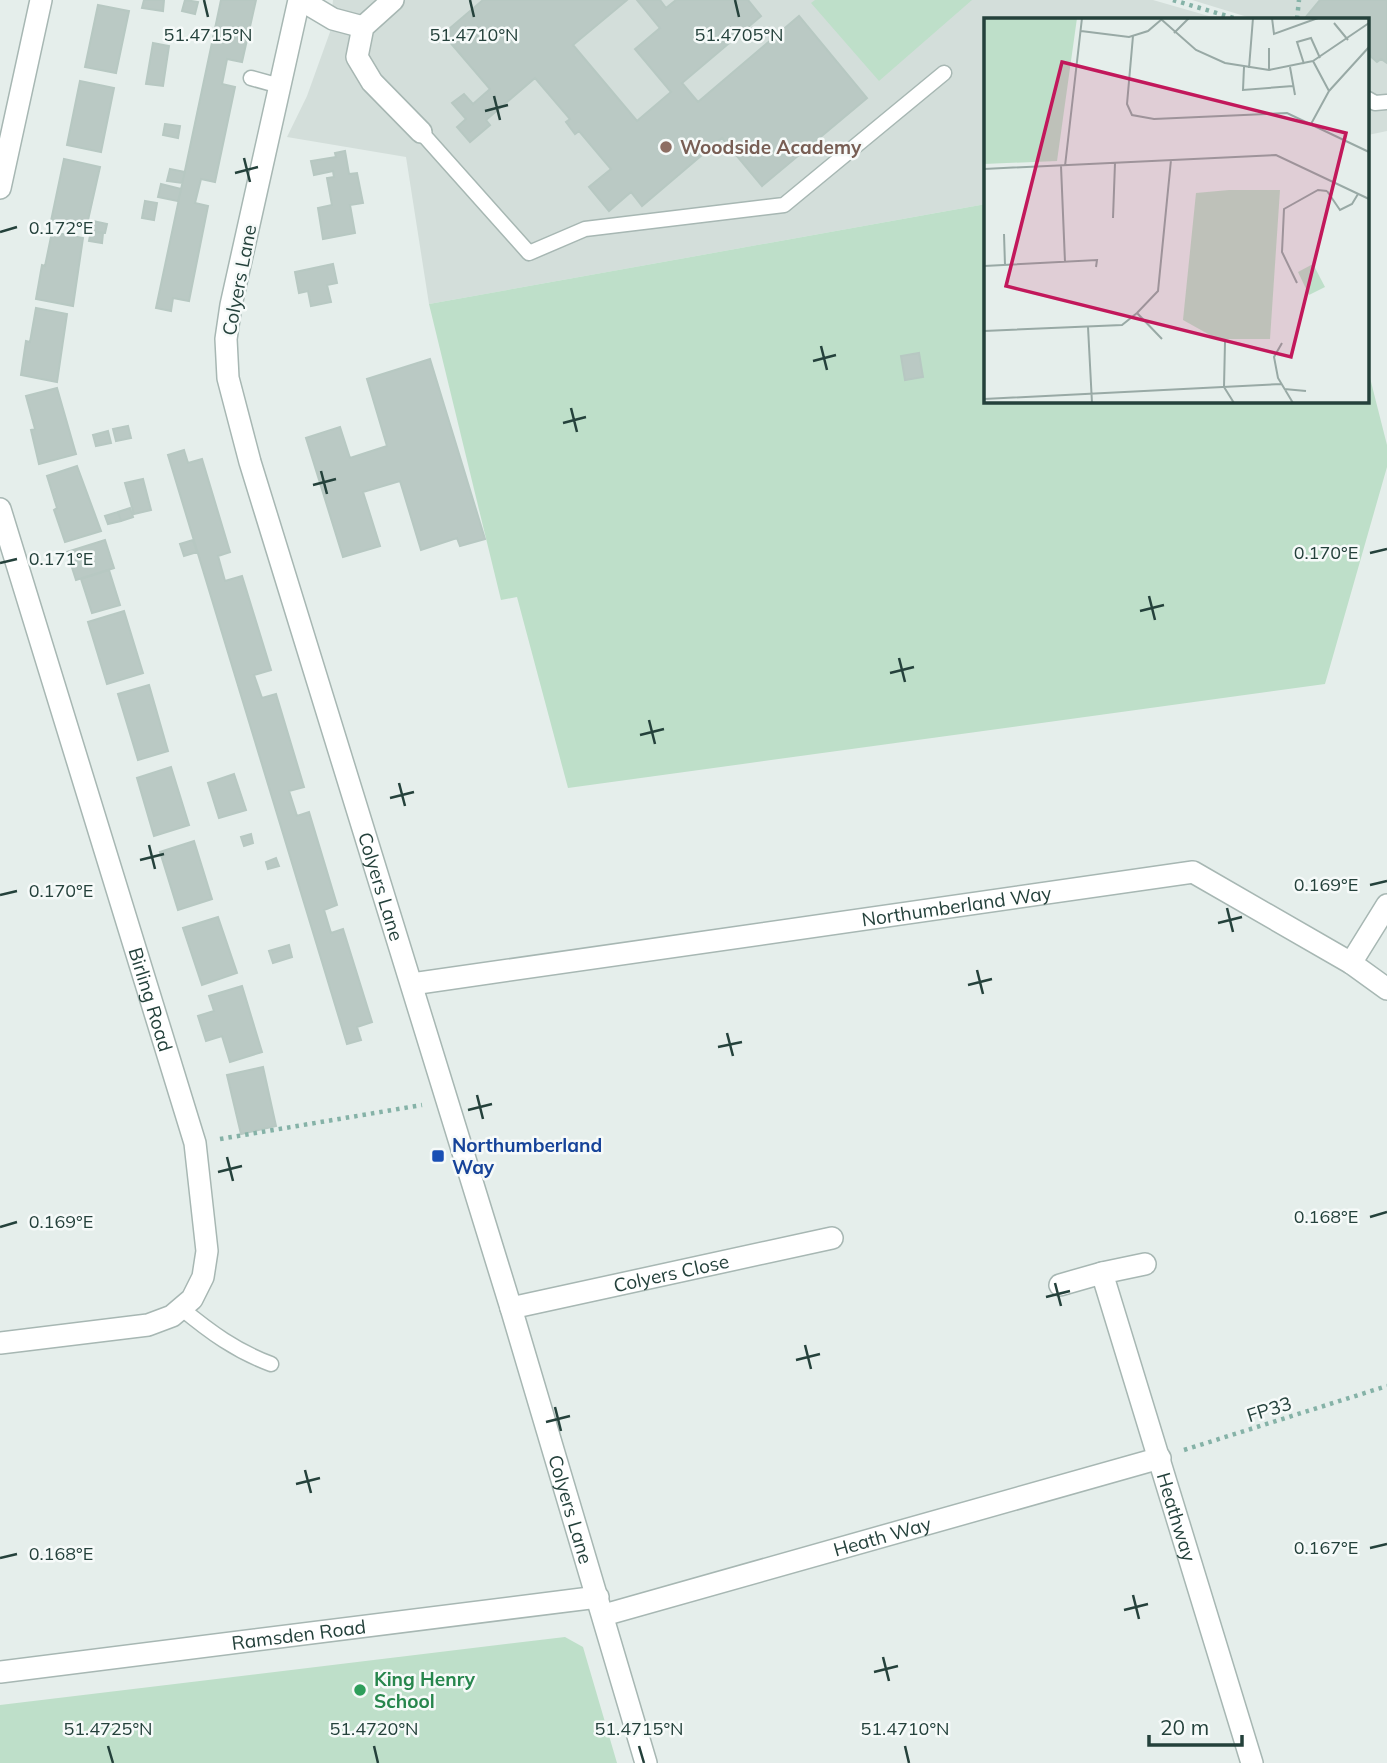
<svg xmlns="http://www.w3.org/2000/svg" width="1387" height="1763" font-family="Mulish,sans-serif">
<rect width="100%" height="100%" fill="#e5eeeb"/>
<path fill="#d3deda" d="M333,0H1153L1219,19H986V204L429,304L406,157L287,137L307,96L330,32Z
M1192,0H1387V131L1368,135V19H1254Z"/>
<path fill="#bedfc9" d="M815,0H972L879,81L811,3Z
M986,204V401H1368V370L1387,445V467L1325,684L568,788L517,597L501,600L429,304Z
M565,1637L583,1647L617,1763H0V1705Z"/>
<path fill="#bac9c4" stroke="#b7c8c2" stroke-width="2" d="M144,0H164L163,11L142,8Z
M185,0L198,2L195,14L182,11Z
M221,0H256L242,62L227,59L222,84L235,87L215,182L201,179L195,203L208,206L189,301L173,298L171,311L156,308Z
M483,0H627L573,45L637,121L671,92L635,49L660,28L637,0H660L666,8L676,0H748L761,16L682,83L698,102L799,16L867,98L762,186L722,138L642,206L631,192L609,211L589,187L611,169L579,131L575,134L566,122L570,119L535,78L486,120L490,125L470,142L457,127L466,119L452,103L464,94L473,104L490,89L443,34Z
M1320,0H1387V63L1381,59L1377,62L1368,54V19L1305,18Z
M98,5L129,11L116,73L85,67Z
M153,43L169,46L163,86L146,84Z
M80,81L114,88L101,152L67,145Z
M165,124L180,126L178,138L163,135Z
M345,151L349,174L357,173L363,203L350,205L355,233L323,239L318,208L332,205L327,178L334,177L333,171L314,175L311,161L336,157L335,153Z
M64,159L100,167L86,229L51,221Z
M170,169L185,172L182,183L167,181Z
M161,184L181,189L178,201L158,197Z
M145,201L157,203L154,220L142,218Z
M93,221L107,224L105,233L91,231Z
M91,231L103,233L102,243L89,241Z
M52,232L83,238L73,306L36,299L42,265L45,266Z
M333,264L337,283L327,285L331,302L311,306L308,291L299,293L295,272Z
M36,308L67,314L57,382L21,375L26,341L30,342Z
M919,353L923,377L905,380L901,356Z
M430,359L485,539L460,546L457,538L421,550L400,481L363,492L380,546L343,557L306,438L340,427L350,458L387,446L367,379Z
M57,388L76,454L39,464L31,430L35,429L26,396Z
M128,426L131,438L116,441L113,429Z
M108,431L111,443L96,446L93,435Z
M184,450L188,463L202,459L230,552L218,556L225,581L242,576L271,670L254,675L262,698L276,694L304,787L289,791L297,816L309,812L337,905L324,910L331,933L343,929L372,1022L357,1027L361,1040L347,1044L168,455Z
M77,466L101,531L65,542L54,510L57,508L47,476Z
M143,479L151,510L134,514L125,483Z
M130,508L133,517L121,521L118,512Z
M118,512L121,521L108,524L105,516Z
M105,540L114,568L76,580L67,552Z
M193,540L197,552L184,556L180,544Z
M109,570L120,605L92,613L81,579Z
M124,611L143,673L107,684L88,622Z
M149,685L168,751L138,760L118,694Z
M171,767L189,825L154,836L137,778Z
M234,774L246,810L219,818L208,783Z
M251,834L253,843L244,846L241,837Z
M194,841L212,899L178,910L160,852Z
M276,858L279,866L268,869L266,862Z
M218,917L237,973L202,985L183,928Z
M289,945L292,957L273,963L269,951Z
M242,986L262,1052L230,1062L222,1036L206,1041L198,1016L214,1011L209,996Z
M263,1067L276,1126L241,1134L227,1075Z"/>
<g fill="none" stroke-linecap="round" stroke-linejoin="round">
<defs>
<path id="service" d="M251,78L280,86
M1368,99L1375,103L1387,102
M421,132L529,253L585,229L784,205L944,73
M181,1308C210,1332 236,1351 271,1364"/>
<g id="minor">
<path d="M301,0L333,19L363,27"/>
<path d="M393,0L363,27L357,57L372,82L421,132"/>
<path d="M0,188L41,0"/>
<path id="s1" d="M0,509L195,1143L207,1251L203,1277L192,1299L172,1316L148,1325L0,1343"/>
<path d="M1351,963L1387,905"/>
<path id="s2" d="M412,984L1193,872L1351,963L1387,989"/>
<path id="s3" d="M1145,1264L1102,1273L1252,1763"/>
<path d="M1060,1285L1102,1273"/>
<path id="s4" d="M511,1308L832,1238"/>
<path id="s5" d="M604,1615L1160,1458"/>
<path id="s6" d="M0,1672L598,1597"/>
</g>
<g id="tertiary">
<path id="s7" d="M299,0L231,305L226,339L228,378L250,462L511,1308L646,1763"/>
</g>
</defs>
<use href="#service" stroke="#a7b7b3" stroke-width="17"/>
<use href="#minor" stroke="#a7b7b3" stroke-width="24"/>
<use href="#tertiary" stroke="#a7b7b3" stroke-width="24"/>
<path stroke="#85b2a7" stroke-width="4.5" stroke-dasharray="3.5 5" stroke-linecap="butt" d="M1173,0L1237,19
M1297,19L1299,0
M220,1139L422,1105
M1184,1450L1387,1386"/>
<use href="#service" stroke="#fff" stroke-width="14"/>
<use href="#minor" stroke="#fff" stroke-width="21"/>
<use href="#tertiary" stroke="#fff" stroke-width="21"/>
</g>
<path fill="none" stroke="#24413b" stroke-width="2.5" d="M204,0L208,17M470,0L474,17M735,0L739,17M494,96L500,120M485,111L508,105M244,158L250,182M235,173L258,167M0,232L17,227M821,346L827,370M813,361L836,355M571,408L577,432M563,423L586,417M321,471L327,494M313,485L336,479M1370,553L1387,549M0,563L17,559M1149,596L1155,620M1140,611L1164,605M899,658L905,682M890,673L914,667M649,720L655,744M640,735L664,729M399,783L405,806M390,798L414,792M149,845L155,869M140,860L164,854M1370,885L1387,881M0,895L17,891M1227,908L1233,932M1218,923L1242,917M977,970L983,994M968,985L992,979M727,1033L733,1056M718,1047L742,1042M477,1095L483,1119M468,1110L492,1104M227,1157L233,1181M218,1172L242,1166M1370,1217L1387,1212M0,1227L17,1222M1055,1283L1061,1306M1046,1297L1070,1291M805,1345L811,1369M796,1360L820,1354M555,1407L561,1431M546,1422L570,1416M305,1470L311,1493M296,1484L320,1478M1370,1548L1387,1544M0,1558L17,1554M1133,1595L1139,1619M1124,1610L1148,1604M883,1657L889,1681M874,1672L898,1666M108,1746L113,1763M374,1746L378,1763M639,1746L644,1763M905,1746L909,1763"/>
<circle fill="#8d6e63" stroke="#f6faf9" stroke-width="2.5" cx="666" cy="147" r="7"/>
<rect fill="#1a4fb4" stroke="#f6faf9" stroke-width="2.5" x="431" y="1149" width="14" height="14" rx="3.5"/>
<circle fill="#2e9e5b" stroke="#f6faf9" stroke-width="2.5" cx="360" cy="1690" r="7"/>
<g text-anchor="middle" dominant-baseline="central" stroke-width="5" stroke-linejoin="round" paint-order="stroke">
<g font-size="19" font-weight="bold" fill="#785e54" stroke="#f6faf9" text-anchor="start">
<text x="680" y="147">Woodside Academy</text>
</g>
<g font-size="19" fill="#24413b" stroke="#f6faf9">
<text transform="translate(239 280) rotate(-79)">Colyers Lane</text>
<text stroke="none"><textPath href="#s7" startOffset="917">Colyers Lane</textPath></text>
<text stroke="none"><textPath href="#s2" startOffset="550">Northumberland Way</textPath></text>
<text stroke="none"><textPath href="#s1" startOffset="513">Birling Road</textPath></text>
<text stroke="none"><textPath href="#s4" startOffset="164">Colyers Close</textPath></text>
<text transform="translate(1269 1409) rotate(-17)">FP33</text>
<text stroke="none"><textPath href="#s7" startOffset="1568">Colyers Lane</textPath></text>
<text stroke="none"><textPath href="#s3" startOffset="299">Heathway</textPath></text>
<text stroke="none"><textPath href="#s5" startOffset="289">Heath Way</textPath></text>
<text stroke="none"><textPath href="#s6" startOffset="301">Ramsden Road</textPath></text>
</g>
<g font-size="19" font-weight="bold" fill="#164399" stroke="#f6faf9" text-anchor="start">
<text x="452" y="1145">Northumberland<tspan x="452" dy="22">Way</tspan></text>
</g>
<g font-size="19" font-weight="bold" fill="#27864d" stroke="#f6faf9" text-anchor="start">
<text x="374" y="1679">King Henry<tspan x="374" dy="22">School</tspan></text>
</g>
</g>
<g transform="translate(984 18)">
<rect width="385" height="385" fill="#e5eeeb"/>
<path d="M0,0H93L73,143L0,146ZM245,172H296L286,321H233L199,302L212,175ZM329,246L341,269L325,277L314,254Z" fill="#bedfc9"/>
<path fill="none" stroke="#98a9a5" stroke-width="2" d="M288,0L290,16L334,0M178,2L212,32L241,45L285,52L329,43M350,5L364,22M97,13L145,19L164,13L178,1M190,15L205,0M149,18L143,86L148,97L170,101L303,95L385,134M320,46L313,24L327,20L336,40M260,49L259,72L309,68M306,49L311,77M265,50L269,0M285,52V30M345,73L385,29M327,106L345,73L329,43L385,5M77,148L81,244M81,148L98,0M0,151L292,137L385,181M343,173L356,192L368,186L374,176M129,200L131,145M20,216L21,247M0,248L113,242L112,249M313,265L298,234L300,191L334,172L343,173M153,295L178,321M104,309L108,385M0,313L138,307L153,295L174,273L187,142M241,324L240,369L250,385M298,325L290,339L294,360L309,385M300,371L322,373M0,381L298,366"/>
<path fill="#c2185b" fill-opacity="0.15" stroke="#c2185b" stroke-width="3.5" d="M78,44L362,115L307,339L22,268Z"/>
<rect width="385" height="385" fill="none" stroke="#24413b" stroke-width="3.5"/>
</g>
<g font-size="18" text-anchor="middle" fill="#24413b" stroke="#f6faf9" stroke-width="5" stroke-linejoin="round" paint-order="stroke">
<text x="208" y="41">51.4715°N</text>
<text x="474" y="41">51.4710°N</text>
<text x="739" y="41">51.4705°N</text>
<text x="61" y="234">0.172°E</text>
<text x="1326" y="559">0.170°E</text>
<text x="61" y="565">0.171°E</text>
<text x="1326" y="891">0.169°E</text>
<text x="61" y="897">0.170°E</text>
<text x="1326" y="1223">0.168°E</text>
<text x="61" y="1228">0.169°E</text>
<text x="1326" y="1554">0.167°E</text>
<text x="61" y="1560">0.168°E</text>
<text x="108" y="1735">51.4725°N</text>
<text x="374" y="1735">51.4720°N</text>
<text x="639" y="1735">51.4715°N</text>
<text x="905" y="1735">51.4710°N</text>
</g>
<path d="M1149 1735v10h93v-10" fill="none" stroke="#24413b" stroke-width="3.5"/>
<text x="1160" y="1735" font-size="21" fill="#24413b" stroke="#f6faf9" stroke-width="5" paint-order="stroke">20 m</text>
</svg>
